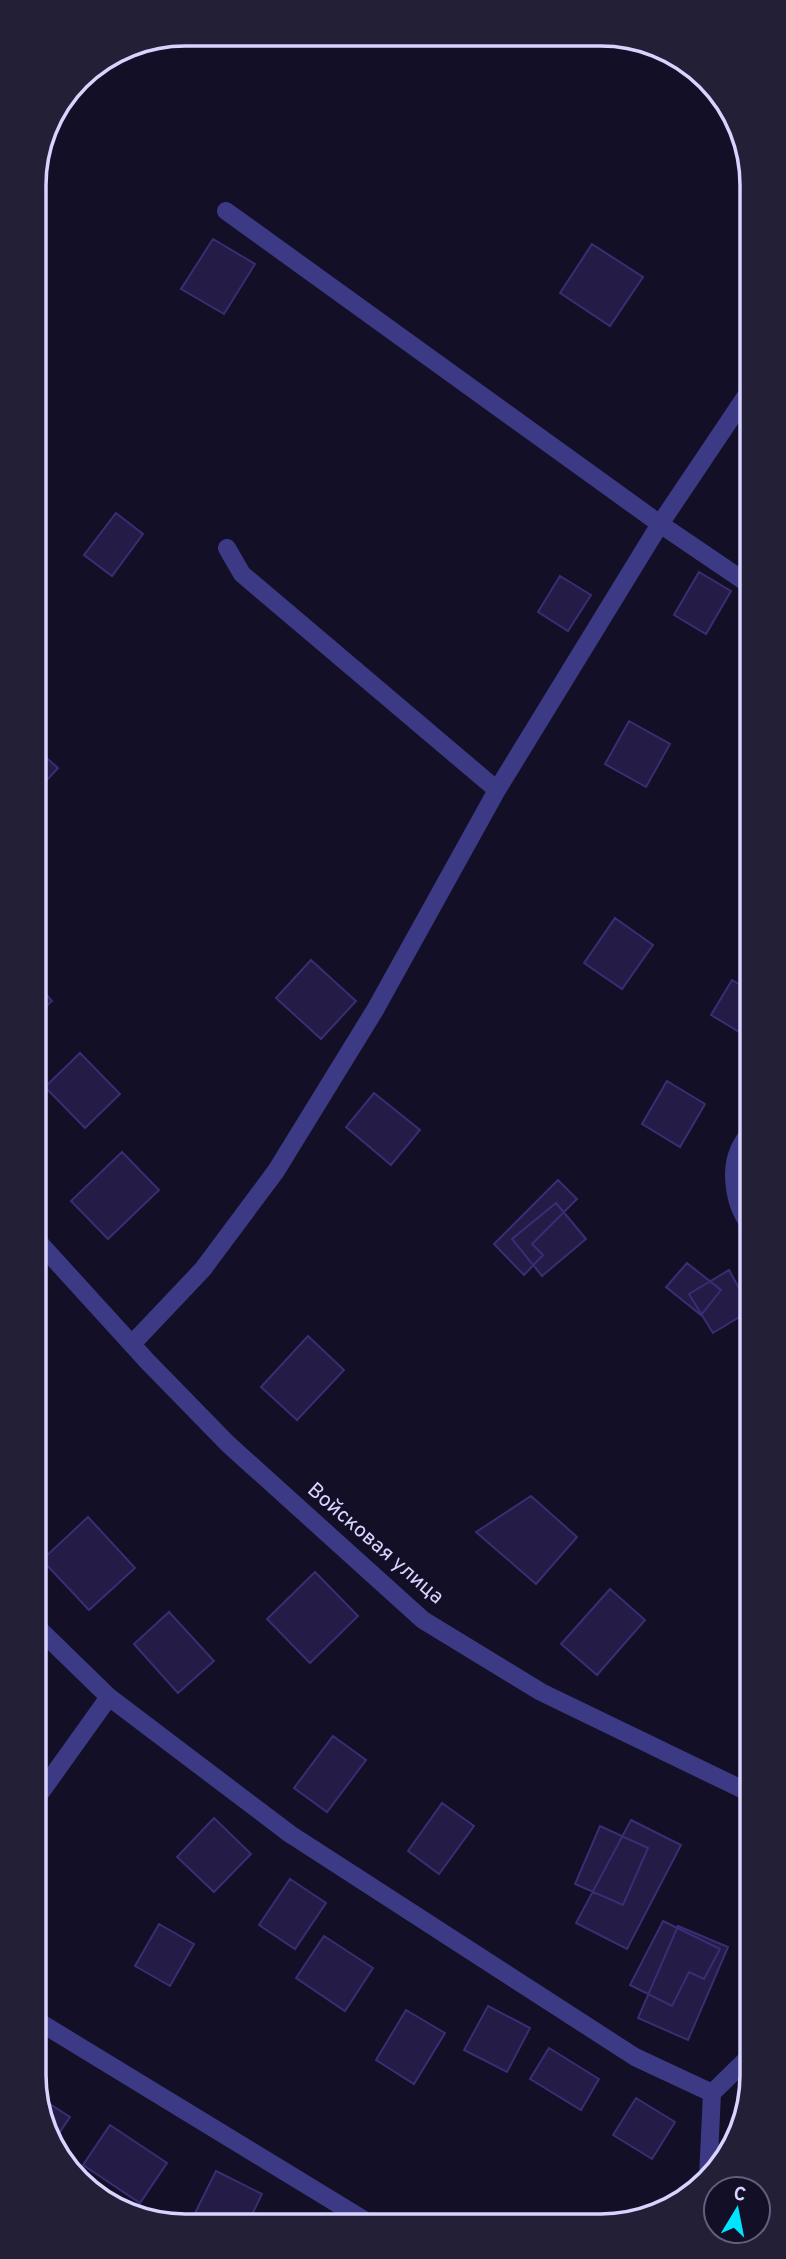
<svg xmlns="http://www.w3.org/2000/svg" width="786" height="2259" font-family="Overpass,sans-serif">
<rect width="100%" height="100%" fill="#130f26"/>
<path fill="#241b47" stroke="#3b2d73" stroke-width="2" d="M213,239L255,264L224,314L181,289Z
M592,244L643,277L610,326L560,293Z
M116,513L143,534L112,576L84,555Z
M699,572L731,591L706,634L674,615Z
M560,576L591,595L568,631L538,612Z
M629,721L670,744L646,787L605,764Z
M34,747L58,768L34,794Z
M615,918L653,945L622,989L584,963Z
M311,960L356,1001L321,1039L276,998Z
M732,980L751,991V1039L711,1015Z
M35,982L52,1001L35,1016Z
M80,1053L120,1094L85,1128L45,1087Z
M667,1081L705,1104L680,1147L642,1124Z
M374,1093L420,1130L391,1165L346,1127Z
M122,1152L159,1190L108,1239L71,1201Z
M558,1180L577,1199L532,1244L543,1255L524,1275L494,1244Z
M556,1203L586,1239L542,1276L512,1239Z
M687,1263L721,1290L701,1315L666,1287Z
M729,1270L751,1310L713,1333L689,1294Z
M308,1336L344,1370L297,1420L261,1387Z
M531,1496L577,1537L536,1584L476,1532Z
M88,1517L135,1568L89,1610L42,1560Z
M315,1572L358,1616L310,1663L267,1619Z
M610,1589L645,1620L597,1675L561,1644Z
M169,1612L214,1661L178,1693L134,1644Z
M333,1736L366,1760L327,1812L294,1788Z
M442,1803L474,1826L439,1874L408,1851Z
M214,1818L251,1854L214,1892L177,1857Z
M631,1820L681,1845L627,1949L576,1923Z
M600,1826L648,1848L623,1905L575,1884Z
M290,1879L326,1903L295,1949L259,1925Z
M663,1921L720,1949L704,1979L689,1972L672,2006L630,1985Z
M159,1924L194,1944L170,1986L135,1966Z
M678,1926L728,1947L688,2040L638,2018Z
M324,1936L373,1968L345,2011L296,1978Z
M488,2006L530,2028L507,2072L464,2050Z
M406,2010L445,2033L414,2084L376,2060Z
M549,2048L599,2079L581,2110L530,2079Z
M36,2095L70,2117L55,2139L36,2104Z
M636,2098L675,2122L652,2159L613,2135Z
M110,2125L167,2163L140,2203L83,2165Z
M216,2171L262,2194L248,2223H200L192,2219Z"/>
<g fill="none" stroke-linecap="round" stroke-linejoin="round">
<path stroke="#3d3a85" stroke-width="18" d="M226,211L660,524L750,585
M227,548L242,574L497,790
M751,1130C747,1136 742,1143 739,1150C729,1172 735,1209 751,1225
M35,1238L147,1361L228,1444L423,1620L541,1692L752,1794
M132,1344L203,1269L276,1171L375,1010L497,790L660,524L750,390
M36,1626L109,1697L290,1834L635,2057L712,2093L708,2178
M36,1799L109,1697
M36,2020L369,2223
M712,2093L752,2054"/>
</g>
<g text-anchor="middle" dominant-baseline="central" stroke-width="5" stroke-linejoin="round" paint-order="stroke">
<g font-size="21" fill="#d9d4ff" stroke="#130f26">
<text transform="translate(375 1544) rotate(41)">Войсковая улица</text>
</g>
</g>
<path d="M0 0H786V2259H0ZM185 46H601A139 139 0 0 1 740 185V2075A139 139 0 0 1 601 2214H185A139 139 0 0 1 46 2075V185A139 139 0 0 1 185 46Z" fill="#231f37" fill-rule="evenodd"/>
<path fill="none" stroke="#d9d4ff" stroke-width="3.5" d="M185 46H601A139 139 0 0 1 740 185V2075A139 139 0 0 1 601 2214H185A139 139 0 0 1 46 2075V185A139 139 0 0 1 185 46Z"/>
<g transform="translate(737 2210) rotate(10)"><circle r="33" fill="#130f26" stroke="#625e7d" stroke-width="2"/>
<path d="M0-5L12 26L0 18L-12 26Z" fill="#00e5ff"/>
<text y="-10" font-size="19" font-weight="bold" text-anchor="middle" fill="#d9d4ff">С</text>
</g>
</svg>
